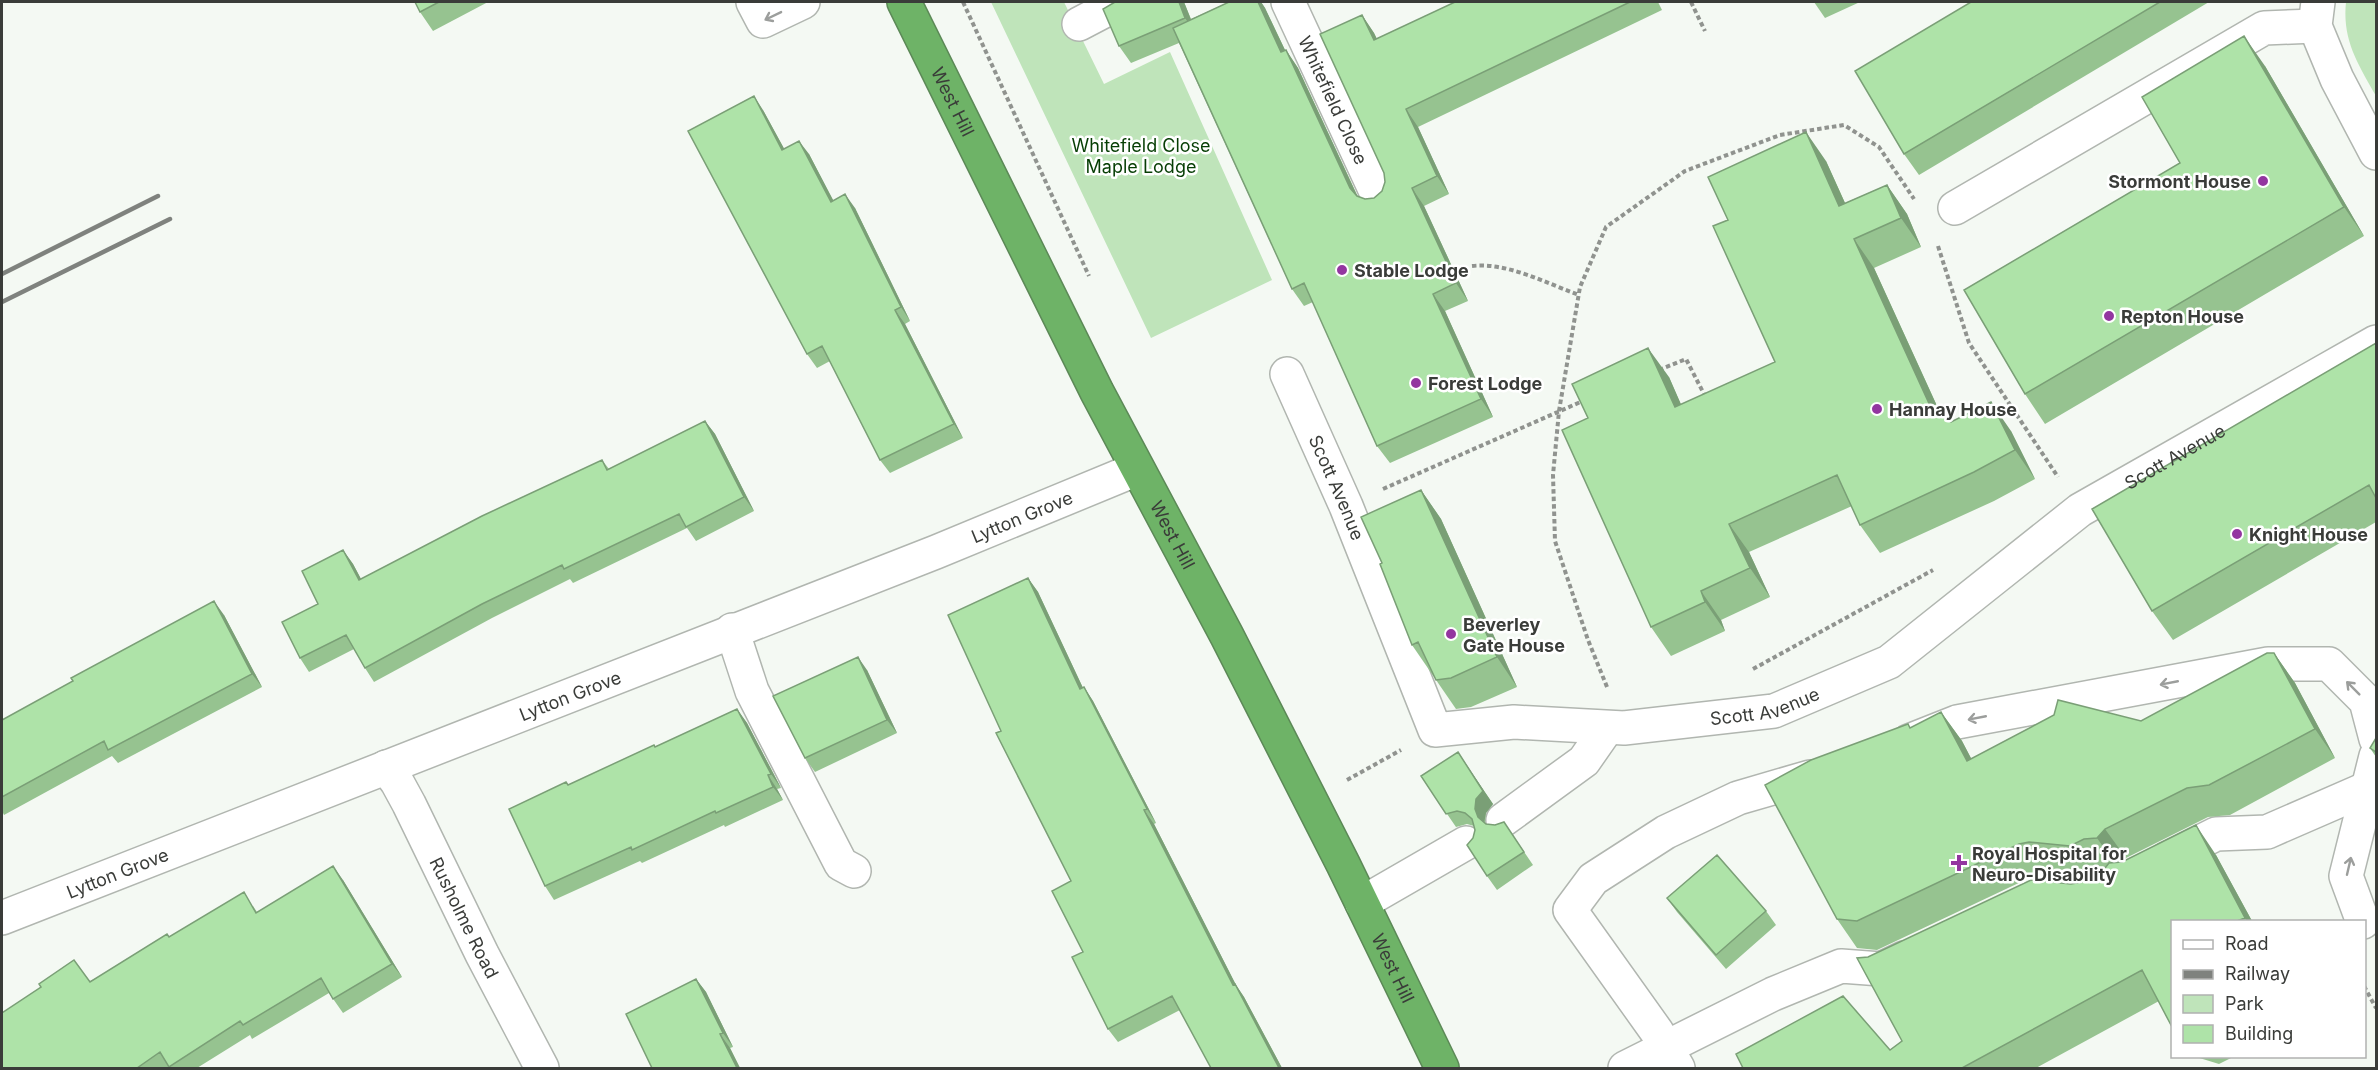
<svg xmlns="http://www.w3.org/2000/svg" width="2378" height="1070" font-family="Inter,sans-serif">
<rect width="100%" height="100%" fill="#f4f9f3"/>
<path fill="#bfe4ba" d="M991,2H1064L1104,84L1170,52L1272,280L1151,338Z
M2346,2H2376V96C2358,64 2342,40 2346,2Z"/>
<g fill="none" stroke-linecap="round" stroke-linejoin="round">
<defs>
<g id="minor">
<path d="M753,2L763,21L803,2"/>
<path id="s1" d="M1288,2L1379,198"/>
<path d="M2318,2L2315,26L2337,79L2376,153"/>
<path d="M1079,24L1121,2"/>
<path d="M1955,208L2264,28L2315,26"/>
<path id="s2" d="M1287,374L1346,506L1435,730L1514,722L1624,728L1774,711L1889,662L2080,510L2376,342"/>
<path d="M732,630L752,691L841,864L854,871"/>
<path d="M1909,741L1957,722L2268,664H2329L2366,701L2376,739"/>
<path id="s3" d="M386,767L397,782L409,804L482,954L542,1068"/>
<path d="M1503,820L1584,761L1607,728"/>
<path d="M2166,859L2216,834L2267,832L2368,788"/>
<path d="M1362,903L1466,843"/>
<path id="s4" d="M2,918L936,552L1137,469"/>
<path d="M2363,922L2346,876L2376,756"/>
<path d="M1625,1068L1773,994L1841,966L1881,969L1904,958"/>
<path d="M1678,1068L1657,1032L1570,910L1593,879L1666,832L1738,798L1810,777"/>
</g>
<g id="highway">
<path id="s5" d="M904,2L1097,392L1227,636L1343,864L1442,1068"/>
</g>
</defs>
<use href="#minor" stroke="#b1b6b0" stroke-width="36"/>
<use href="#highway" stroke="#5c8957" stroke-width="36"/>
<path stroke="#90938f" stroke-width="4" stroke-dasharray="4.5 3" stroke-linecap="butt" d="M963,2L1089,276
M1691,2L1705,31
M1938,246L1969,343L2058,477
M1472,266C1507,262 1546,283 1579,295
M1659,370L1686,359L1705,396
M1383,489L1585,400
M1753,669L1933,570
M1607,687L1588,640L1555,541L1553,475L1559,411L1580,287L1606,227L1685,171L1780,135L1844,125L1879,147L1914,199
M1347,780L1401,750
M2364,986L2376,1008"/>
<use href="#minor" stroke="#fff" stroke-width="33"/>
<use href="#highway" stroke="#6eb367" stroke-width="33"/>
<path stroke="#7f827e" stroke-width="4.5" d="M2,274L158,196
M2,302L170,219"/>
</g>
<path fill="#96c390" d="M415,2H488L433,31L420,12Z
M1115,2H1184L1191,19L1229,2H1261L1265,8L1285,50H1286L1298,68L1358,197L1365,199L1374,198L1382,191L1385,182L1362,15L1374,33L1377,39L1455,2H1658L1662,10L1418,127L1449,194L1424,206L1468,301L1445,311L1493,417L1390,463L1377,446L1313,302L1304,306L1292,289L1179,43L1131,63L1119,46Z
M1814,2H1860L1825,18Z
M1971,2H2209L1919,175L1904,154Z
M2265,66L2364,236L2045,424L2025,394L2180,163Z
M763,110L784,149L809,154L833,201L855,208L910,321L905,324L963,438L890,473L880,460L830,361L817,368L807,354Z
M1826,161L1845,203L1887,185L1907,214L1921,247L1874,268L1938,408L1954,420L2011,431L2035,479L1994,501L1880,553L1860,525L1852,506L1749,552L1770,597L1721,620L1725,631L1671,656L1651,627L1588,418L1669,377L1681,405L1775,362L1728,220Z
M2376,343V522L2173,640L2152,611Z
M705,421L715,434L754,511L696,541L687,528L573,583L570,579L492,618L374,682L365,668L354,649L309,672L300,658L318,604L343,550L353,564L361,579L602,460L609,469Z
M1421,490L1441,519L1517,687L1471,707L1456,709L1412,645L1382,563Z
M1028,578L1038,592L1083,688L1084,687L1093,701L1156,823L1154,824L1236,985L1244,997L1282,1068H1211L1180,1010L1118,1042L1108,1029L1083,952L1071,881L1001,731Z
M224,615L262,687L118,763L112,756L4,815L3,813L2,814V720Z
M2274,653L2295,683L2335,758L2230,815L2208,817L2126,858L2122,862L2216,855L2252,921H2172L2159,1001L2036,1068H1743L1890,1050L1902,1041L1868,957L2071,884L2082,882L2102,872L2105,868L2090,876L2050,871L2040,873L1877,950L1857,948L1837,919L1911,728L1941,712L1962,741L1971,759L2141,721Z
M867,670L897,733L815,772L805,758Z
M737,709L747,723L781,788L777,789L783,800L725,827L724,825L642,863L640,861L554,900L545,886L568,785L655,747Z
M2376,738V757L2370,748Z
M1467,766L1493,804L1486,813L1485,822L1486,824L1495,825L1504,822L1533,865L1497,890L1487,876L1473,838L1475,830L1474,826L1467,824L1456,827L1421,776Z
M343,880L402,977L343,1013L329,993L252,1039L250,1035L197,1068H170L169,1067L166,1068H2L90,981L253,906L257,912Z
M1667,898L1766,911L1776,925L1726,969L1677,912Z
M696,979L706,992L733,1047L730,1048L740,1068H652Z
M2193,1056H2235L2219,1064Z"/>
<path fill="#7a9f76" d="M1179,2H1184L1197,35L1185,18Z
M1258,2H1261L1265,8L1294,69L1281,52Z
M1362,15L1374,33L1386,58L1374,40Z
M2244,36L2265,66L2364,236L2344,207Z
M1286,50L1298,68L1362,206L1350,188Z
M754,96L763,110L792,163L782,150Z
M1406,109L1418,127L1449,194L1437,176Z
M1806,132L1826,161L1859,234L1839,206Z
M799,141L809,154L841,215L831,202Z
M1887,185L1907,214L1921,247L1901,218Z
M1412,188L1424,206L1468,301L1456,283Z
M845,194L855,208L910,321L901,307Z
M1854,239L1874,268L1952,439L1932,410Z
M1433,294L1445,311L1493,417L1481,399Z
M895,310L905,324L963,438L954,424Z
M1648,348L1669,377L1695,436L1675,407Z
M1991,402L2011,431L2035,479L2015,450Z
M1943,405L1963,434L1951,422Z
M705,421L715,434L754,511L744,497Z
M1421,490L1441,519L1517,687L1497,657Z
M1729,524L1749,552L1770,597L1750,568Z
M343,550L353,564L369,594L359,580Z
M1028,578L1038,592L1090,703L1080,689Z
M1701,591L1721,620L1725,631L1705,602Z
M214,601L224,615L262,687L252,674Z
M2274,653L2295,683L2335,758L2315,729Z
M858,657L867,670L897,733L887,720Z
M1084,687L1093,701L1156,823L1147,809Z
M737,709L747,723L781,788L771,774Z
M1941,712L1962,741L1988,790L1967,761Z
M1458,752L1493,804L1486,813L1484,823L1478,817L1475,809Z
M768,775L777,789L783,800L773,787Z
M1144,810L1154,824L1236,985L1244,997L1282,1068H1279L1233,985Z
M2196,825L2216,855L2252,921H2247L2245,918Z
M2105,829L2126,858L2117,867L2097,838Z
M333,866L343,880L402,977L392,964Z
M696,979L706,992L733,1047L723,1033Z
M720,1034L730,1048L740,1068H737Z"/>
<path fill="#aee3a8" stroke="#7a9f76" stroke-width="1.5" d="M415,2H439L420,12Z
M1115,2H1179L1185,18L1119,46L1103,9Z
M1229,2H1258L1281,52L1286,50L1350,188L1357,196L1365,199L1374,198L1382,191L1385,182L1384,173L1320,34L1362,15L1374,40L1455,2H1630L1406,109L1437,176L1412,188L1456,283L1433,294L1481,399L1377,446L1304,283L1292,289L1173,28Z
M1971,2H2160L1904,154L1855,71Z
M2244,36L2344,207L2025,394L1964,290L2180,163L2142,97Z
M754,96L782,150L799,141L831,202L845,194L901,307L895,310L954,424L880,460L822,346L807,354L688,131Z
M1806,132L1839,206L1887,185L1901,218L1854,239L1932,410L1943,405L1951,422L1991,402L2015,450L1974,472L1860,525L1837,475L1729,524L1750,568L1701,591L1705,602L1651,627L1562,430L1588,418L1572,384L1648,348L1675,407L1775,362L1713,226L1728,220L1708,177Z
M2376,343V498L2369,485L2152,611L2092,509Z
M705,421L744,497L686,527L679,514L564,569L562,565L482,604L365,668L346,635L300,658L282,622L318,604L302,571L343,550L359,580L482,516L602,460L607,470Z
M1421,490L1497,657L1451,678L1436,680L1418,642L1412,645L1380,564L1382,563L1361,517Z
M1028,578L1080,689L1084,687L1147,809L1144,810L1233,985L1235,984L1279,1068H1211L1172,996L1108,1029L1072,957L1083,952L1052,891L1071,881L996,733L1001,731L948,615Z
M214,601L252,674L108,750L104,741L2,797V720L73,681L71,678Z
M2267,653H2274L2315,729L2209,785L2187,788L2105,829L2097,838L2084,839L2070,846L2029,842L2019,844L1857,921L1837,919L1765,785L1811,760L1908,724L1910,728L1941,712L1967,761L2054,715L2058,700L2141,721Z
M858,657L887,720L805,758L773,696Z
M737,709L771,774L768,775L773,787L716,813L715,811L632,850L631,847L545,886L509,809L566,782L568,785L654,745L655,747Z
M2376,738V752L2370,748Z
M1458,752L1483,791L1476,799L1475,809L1478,817L1486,824L1495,825L1504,822L1524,852L1487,876L1467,845L1473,838L1475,830L1472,819L1465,813L1457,811L1446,814L1421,776Z
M2196,825L2245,918L2237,921H2172V1027L2142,970L1962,1068H1743L1736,1054L1843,996L1890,1050L1902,1041L1857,958L1868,957L2031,880L2071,884L2082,882L2102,872L2109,863L2122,862Z
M1717,855L1766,911L1716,955L1667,898Z
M333,866L392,964L333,999L321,978L243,1025L240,1021L169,1067L160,1052L137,1068H2V1013L41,987L39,984L74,960L90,982L167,934L169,937L244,892L256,913Z
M696,979L723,1033L720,1034L737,1068H652L626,1014Z"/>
<defs><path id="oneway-shaft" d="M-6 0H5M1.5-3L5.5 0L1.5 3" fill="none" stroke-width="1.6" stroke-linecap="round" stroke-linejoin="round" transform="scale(1.5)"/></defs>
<g stroke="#9c9e9c">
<use href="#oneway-shaft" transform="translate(773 16) rotate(154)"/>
<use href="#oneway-shaft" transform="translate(2169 683) rotate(169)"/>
<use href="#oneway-shaft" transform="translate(2353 688) rotate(-135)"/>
<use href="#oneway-shaft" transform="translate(1977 718) rotate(169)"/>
<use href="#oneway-shaft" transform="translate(2349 866) rotate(-77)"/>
</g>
<g fill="#9336a0" stroke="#fff" stroke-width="2">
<circle cx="2263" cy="181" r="6"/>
<circle cx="1342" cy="270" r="6"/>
<circle cx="2109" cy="316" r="6"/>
<circle cx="1416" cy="383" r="6"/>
<circle cx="1877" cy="409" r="6"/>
<circle cx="2237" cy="534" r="6"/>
<circle cx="1451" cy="634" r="6"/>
<path d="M1956 854h6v6h6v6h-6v6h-6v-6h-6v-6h6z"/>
</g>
<g text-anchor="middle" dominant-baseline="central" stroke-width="5" stroke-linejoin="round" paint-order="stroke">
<g font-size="18" fill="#3a3c39" stroke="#fff">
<text stroke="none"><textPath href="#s1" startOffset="108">Whitefield Close</textPath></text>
<text stroke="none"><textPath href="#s5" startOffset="111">West Hill</textPath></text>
<text stroke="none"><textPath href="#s2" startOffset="1204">Scott Avenue</textPath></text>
<text stroke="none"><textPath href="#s2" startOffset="124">Scott Avenue</textPath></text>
<text stroke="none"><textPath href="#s4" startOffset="1096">Lytton Grove</textPath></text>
<text stroke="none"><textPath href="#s5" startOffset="597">West Hill</textPath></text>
<text stroke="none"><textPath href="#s4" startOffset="610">Lytton Grove</textPath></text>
<text stroke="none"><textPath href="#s2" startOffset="718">Scott Avenue</textPath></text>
<text stroke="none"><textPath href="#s4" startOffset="124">Lytton Grove</textPath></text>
<text stroke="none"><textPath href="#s3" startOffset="170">Rusholme Road</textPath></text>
<text stroke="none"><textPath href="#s5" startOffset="1083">West Hill</textPath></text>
</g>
<g font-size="18" fill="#063e04" stroke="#fff">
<text x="1141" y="145">Whitefield Close<tspan x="1141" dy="21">Maple Lodge</tspan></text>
</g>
<g font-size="18" font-weight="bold" fill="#3a3c39" stroke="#fff" text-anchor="start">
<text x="2251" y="181" text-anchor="end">Stormont House</text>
<text x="1354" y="270">Stable Lodge</text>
<text x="2121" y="316">Repton House</text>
<text x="1428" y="383">Forest Lodge</text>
<text x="1889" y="409">Hannay House</text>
<text x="2249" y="534">Knight House</text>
<text x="1463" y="624">Beverley<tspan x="1463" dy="21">Gate House</tspan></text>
<text x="1972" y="853">Royal Hospital for<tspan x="1972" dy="21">Neuro-Disability</tspan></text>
</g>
</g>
<rect width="2378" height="1070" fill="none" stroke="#3a3c39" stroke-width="6"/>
<rect x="2171" y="920" width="195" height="138" fill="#ffffff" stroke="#b0b1b0" stroke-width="1.5"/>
<rect x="2183" y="940" width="30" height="9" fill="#ffffff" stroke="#b0b1b0" stroke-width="1.5"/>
<text x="2225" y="950" font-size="18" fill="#3a3c39">Road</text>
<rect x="2183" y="970" width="30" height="9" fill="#7f827e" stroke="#b0b1b0" stroke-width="1.5"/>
<text x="2225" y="980" font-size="18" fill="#3a3c39">Railway</text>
<rect x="2183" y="995" width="30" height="18" fill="#bfe4ba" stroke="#b0b1b0" stroke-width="1.5"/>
<text x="2225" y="1010" font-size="18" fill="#3a3c39">Park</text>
<rect x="2183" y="1025" width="30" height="18" fill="#aee3a8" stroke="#b0b1b0" stroke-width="1.5"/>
<text x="2225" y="1040" font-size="18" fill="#3a3c39">Building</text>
</svg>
